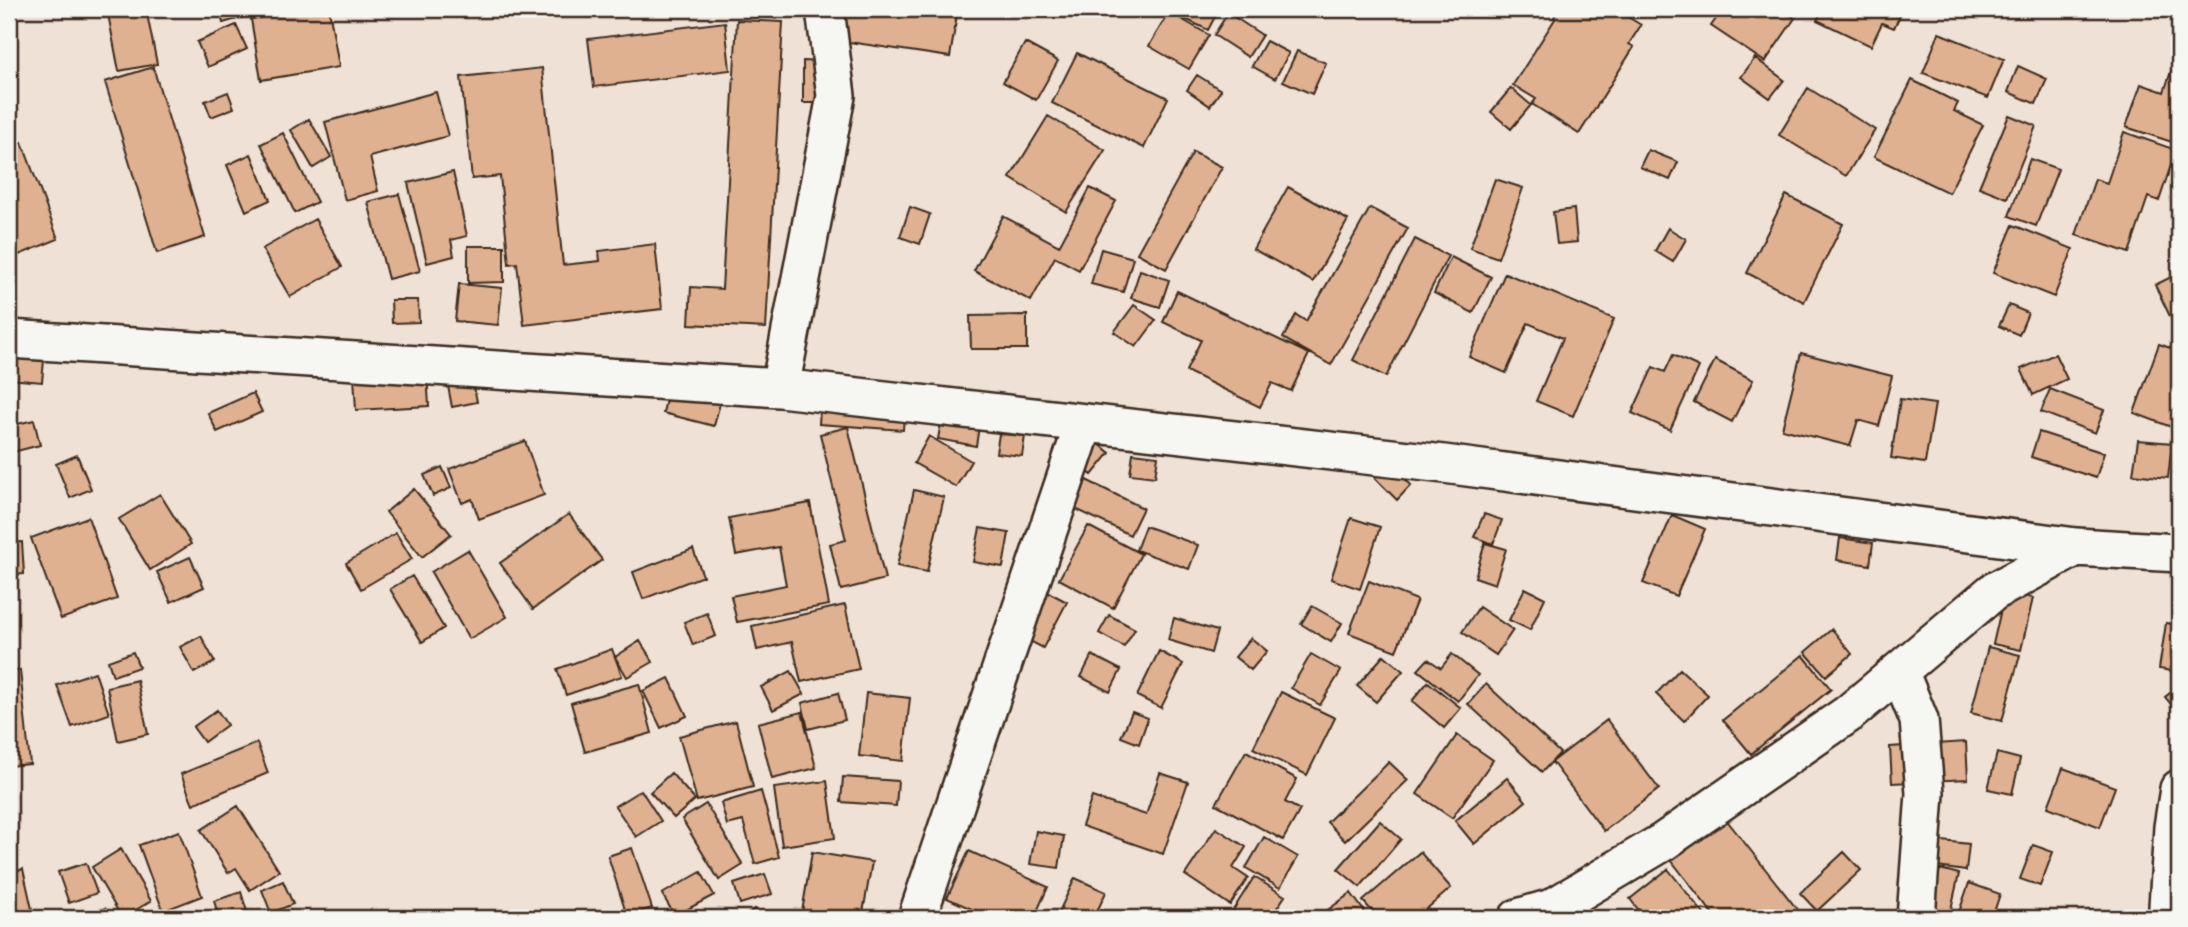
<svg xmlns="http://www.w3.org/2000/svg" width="2188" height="927" font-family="'Balsamiq Sans',sans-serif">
<rect width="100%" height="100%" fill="#efe1d5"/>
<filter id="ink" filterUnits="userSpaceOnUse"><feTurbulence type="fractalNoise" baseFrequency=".0143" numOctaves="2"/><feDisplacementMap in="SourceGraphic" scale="14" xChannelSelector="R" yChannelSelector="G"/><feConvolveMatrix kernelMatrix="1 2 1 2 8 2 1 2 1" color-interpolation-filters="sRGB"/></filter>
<g filter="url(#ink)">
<path fill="#e0b190" stroke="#3b2a1e" stroke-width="2" d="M107,9H146L157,64L119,71Z
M219,9H261L262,12L223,23Z
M317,9H329L339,67L261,80L251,19Z
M827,9H958L950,57L822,38Z
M1181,9H1219L1208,30L1177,15Z
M1559,9H1615L1641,25L1629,44L1634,47L1579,134L1532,104L1536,99L1513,85L1555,19L1554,17Z
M1723,9H1781L1795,18L1765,62L1711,26Z
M1823,9H1903L1894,28L1882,23L1871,46L1817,20Z
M1169,12L1209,35L1189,69L1149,46Z
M1228,13L1262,35L1248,57L1214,35Z
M737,20L783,22L766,328L689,324L691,287L722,289Z
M725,22L730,70L594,87L588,39Z
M236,25L247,49L208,67L197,42Z
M1939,33L2004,59L1988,98L1923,73Z
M1266,41L1289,53L1275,79L1252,66Z
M1025,43L1058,61L1036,100L1003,82Z
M1297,51L1326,63L1312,94L1283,81Z
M1077,53L1168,98L1144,148L1052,103Z
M1755,58L1784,80L1770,98L1741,77Z
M2175,60L2179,61V132L2175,143L2126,127L2141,84L2164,92Z
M803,61L823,62V103H803Z
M2018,66L2047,79L2036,104L2008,92Z
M153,67L205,237L157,253L105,82Z
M542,68L563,265L600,261L599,251L655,244L662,309L524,325L517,263L509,264L500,176L472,179L461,77Z
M1197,75L1221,90L1210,106L1187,90Z
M1912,80L1958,103L1954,111L1983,125L1949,193L1874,157Z
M1511,88L1531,105L1511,129L1491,112Z
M1808,88L1875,130L1846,176L1779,135Z
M228,92L234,108L211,117L205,101Z
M436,92L448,136L370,157L378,191L345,200L325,122Z
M2009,115L2036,126L2007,198L1979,187Z
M1048,116L1105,150L1066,212L1010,178Z
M309,119L331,157L313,168L291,130Z
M2124,132L2176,150L2159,201L2148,197L2129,253L2076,235L2095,179L2107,183Z
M283,133L317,202L295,213L261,144Z
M22,142L58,239L14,257L9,244V147Z
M1648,150L1678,162L1670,180L1640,167Z
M1193,152L1222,167L1166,269L1137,253Z
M251,154L270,200L246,211L227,165Z
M2030,159L2058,169L2036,226L2009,216Z
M453,172L467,236L451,240L454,256L427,263L408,183Z
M1495,179L1523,188L1498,258L1470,248Z
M1288,187L1348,220L1313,282L1253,249Z
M1090,188L1116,201L1079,270L1055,257L1031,301L974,271L1003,216L1059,246Z
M399,194L420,271L388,279L368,202Z
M1786,195L1843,224L1804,302L1747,273Z
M910,207L930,214L920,244L900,237Z
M1370,208L1408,228L1331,365L1283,338L1296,315L1306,321Z
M1574,209L1577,242L1557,244L1553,212Z
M315,219L342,267L290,297L262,249Z
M2013,225L2073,249L2054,297L1993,273Z
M1668,228L1686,239L1673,262L1655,251Z
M1415,239L1448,256L1386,377L1353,360Z
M468,246H504V282L468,283Z
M1101,249L1133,258L1123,292L1091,284Z
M1451,257L1491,277L1473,313L1434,293Z
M1140,270L1169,280L1160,307L1131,298Z
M1505,273L1614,319L1573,416L1536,401L1563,338L1528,323L1506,373L1469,357Z
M2179,273V325L2175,327L2155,285Z
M459,284L502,288L498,325L455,321Z
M1177,291L1309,354L1291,391L1272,383L1260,407L1186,371L1201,340L1163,322Z
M391,300H418L419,322L392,323Z
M1134,305L1156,320L1136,347L1114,332Z
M2009,305L2028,313L2019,335L1999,326Z
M1027,315V349H971L970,316Z
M2159,344L2179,351V430L2134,413Z
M9,346L45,349L42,382L9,379Z
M1801,353L1892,376L1879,426L1858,420L1850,446L1782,429Z
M2055,354L2067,379L2033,395L2021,369Z
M1673,355L1699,367L1670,430L1632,413L1653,367L1665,372Z
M1715,360L1753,380L1732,422L1694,402Z
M427,373L429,406L356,410L354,377Z
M472,376L477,402L452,407L447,381Z
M2050,389L2104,410L2095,433L2041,412Z
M668,390L720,403L714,426L663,413Z
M253,393L262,412L217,432L208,413Z
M821,393L905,400L903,430L819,424Z
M1900,399L1935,404L1925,463L1891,458Z
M944,406L981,413L976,446L938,439Z
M34,420L40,445L9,453V426Z
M848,427L885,579L841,590L830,544L846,540L820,434Z
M2039,432L2104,453L2096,478L2031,457Z
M999,434L1025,436L1022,456L996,453Z
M929,436L971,461L956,487L914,463Z
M1093,439L1110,453L1092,475L1075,462Z
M2138,440L2172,443L2168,478L2133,474Z
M525,441L544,495L479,519L472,499L462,503L449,469Z
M1133,453L1158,456L1155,477L1130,474Z
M77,455L91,489L70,498L56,464Z
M1383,456L1411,485L1397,500L1368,471Z
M442,467L451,488L433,496L424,475Z
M1074,474L1143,508L1130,535L1061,502Z
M414,489L451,534L422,557L386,512Z
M914,490L944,497L927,572L897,566Z
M160,494L191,544L150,570L119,519Z
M810,503L829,605L737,622L731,596L786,585L779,547L736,555L729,518Z
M569,514L602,560L533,609L500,563Z
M1484,514L1502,520L1493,544L1474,537Z
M1672,515L1705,529L1676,596L1643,583Z
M88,517L117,599L61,619L31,538Z
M1351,518L1380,527L1360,589L1331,579Z
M1088,526L1141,554L1113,608L1059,579Z
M1145,526L1198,545L1189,569L1136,550Z
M980,528L1009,533L1003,567L973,562Z
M396,533L412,559L361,589L346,563Z
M1840,538L1873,543L1870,565L1837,560Z
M22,542L24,574L9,575V543Z
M1485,543L1506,549L1495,584L1475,577Z
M693,549L703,576L643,599L633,572Z
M468,550L507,617L469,639L431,572Z
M190,557L204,587L171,602L157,572Z
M412,576L444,628L422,642L390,589Z
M1369,581L1417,600L1396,651L1349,633Z
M1035,585L1067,602L1043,648L1011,631Z
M1525,588L1545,598L1530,630L1509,620Z
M2005,592L2033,598L2021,650L1993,644Z
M845,605L859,669L801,682L792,642L757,650L752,626Z
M1312,606L1342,623L1331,642L1301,624Z
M1479,607L1513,630L1496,655L1462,632Z
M707,613L716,636L693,645L684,622Z
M1109,615L1135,629L1124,647L1099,633Z
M1174,618L1217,631L1211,653L1168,640Z
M2166,623L2179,625V672L2159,669Z
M1832,629L1852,654L1826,676L1805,652Z
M201,636L215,662L194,673L180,647Z
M1251,638L1267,651L1251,670L1235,657Z
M640,641L653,662L627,677L615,657Z
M1988,647L2020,655L2002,721L1971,713Z
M612,649L622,676L566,695L557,669Z
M1159,651L1183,664L1161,708L1137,696Z
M133,652L139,667L113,676L108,661Z
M1311,654L1341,671L1320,705L1291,688Z
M1452,654L1478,675L1458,701L1418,670L1428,659L1441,668Z
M1092,655L1121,670L1110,692L1081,677Z
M1384,655L1403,671L1376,702L1357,686Z
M1803,655L1831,689L1751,754L1723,720Z
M1680,669L1708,695L1684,721L1656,694Z
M20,670L30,764L9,766V672Z
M791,671L804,694L773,710L761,687Z
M95,672L109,714L72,727L57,685Z
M669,678L687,716L661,728L643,691Z
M137,680L148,734L118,741L107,687Z
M1428,682L1461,708L1444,728L1412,701Z
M639,684L652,733L585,752L571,703Z
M1486,684L1560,753L1542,772L1468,704Z
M2179,686V714L2165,697Z
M1281,692L1335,718L1307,775L1253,748Z
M838,693L845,720L808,729L802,703Z
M866,693L910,698L903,761L859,756Z
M217,710L227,725L204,742L193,727Z
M802,712L816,768L772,779L758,723Z
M1132,712L1148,718L1139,744L1121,737Z
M1607,720L1659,789L1604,831L1552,762Z
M736,721L753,787L697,801L679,736Z
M1457,735L1493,760L1452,818L1417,794Z
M1966,742L1968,779L1892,783L1890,747Z
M257,743L268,773L193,804L181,774Z
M1246,751L1297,779L1285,802L1300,810L1283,840L1216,804Z
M1997,753L2020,759L2012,794L1988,789Z
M1389,762L1408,780L1345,841L1327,822Z
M2063,768L2115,787L2100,827L2048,807Z
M671,773L695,800L674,818L650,792Z
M1160,773L1188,782L1163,854L1082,826L1092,797L1146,815Z
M843,777L898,781L896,806L841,802Z
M1507,778L1526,801L1474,844L1455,821Z
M827,781L835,838L782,846L774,788Z
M641,790L661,821L636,837L615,806Z
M761,791L779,857L755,864L743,821L727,825L721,803Z
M706,804L743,865L719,880L682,819Z
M238,806L279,871L250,890L236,868L228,873L201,830Z
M1725,818L1804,918H1716L1671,860Z
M1380,821L1401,839L1360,887L1338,869Z
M1216,828L1246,847L1233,868L1248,878L1230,905L1185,875Z
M179,831L202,896L163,911L139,845Z
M1036,831L1064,836L1059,868L1030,864Z
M1264,837L1298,857L1280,888L1246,868Z
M1933,840L1969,844L1966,871L1930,866Z
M2033,845L2053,852L2040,886L2020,879Z
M632,848L652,908L627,916L608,856Z
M121,849L151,901L122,918L92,867Z
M969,851L1048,887L1034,918H992L947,898Z
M812,852L872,862L862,918H801Z
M1420,852L1451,888L1416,918H1378L1363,901Z
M1844,852L1861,870L1817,911L1800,893Z
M86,863L97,893L69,903L58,872Z
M23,869L34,918H9V873Z
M1668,869L1707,918H1645L1630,899Z
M1940,869L1959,874L1949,918L1909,909L1932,902Z
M701,872L714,895L675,916L662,894Z
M765,874L772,894L740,904L734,884Z
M1254,877L1285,896L1270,918H1228Z
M1075,878L1106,892L1094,918H1056Z
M283,881L293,904L271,913L262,890Z
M1969,883L2000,894L1992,918H1957Z
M241,892L249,918H219L214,901Z
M1351,893L1369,918H1317Z
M105,908L109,918H82Z
M755,909L761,918H742Z"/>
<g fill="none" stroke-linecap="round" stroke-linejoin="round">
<defs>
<path id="street" d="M9,339L780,388L1444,464L2076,547L2179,553
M780,388L836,96L825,9
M1899,671L1919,720L1925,793L1916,918
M917,918L1084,424
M1518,918L1552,908L1663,842L1848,714L1993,592L2076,547
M2176,918L2168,906L2173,827L2179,789"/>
</defs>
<use href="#street" stroke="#3b2a1e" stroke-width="42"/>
<use href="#street" stroke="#f6f6f2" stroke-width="37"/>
</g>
</g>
<rect width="2188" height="927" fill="none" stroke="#f6f6f2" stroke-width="35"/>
<rect x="18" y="18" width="2153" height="892" fill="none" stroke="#3b2a1e" stroke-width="2.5" filter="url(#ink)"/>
</svg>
